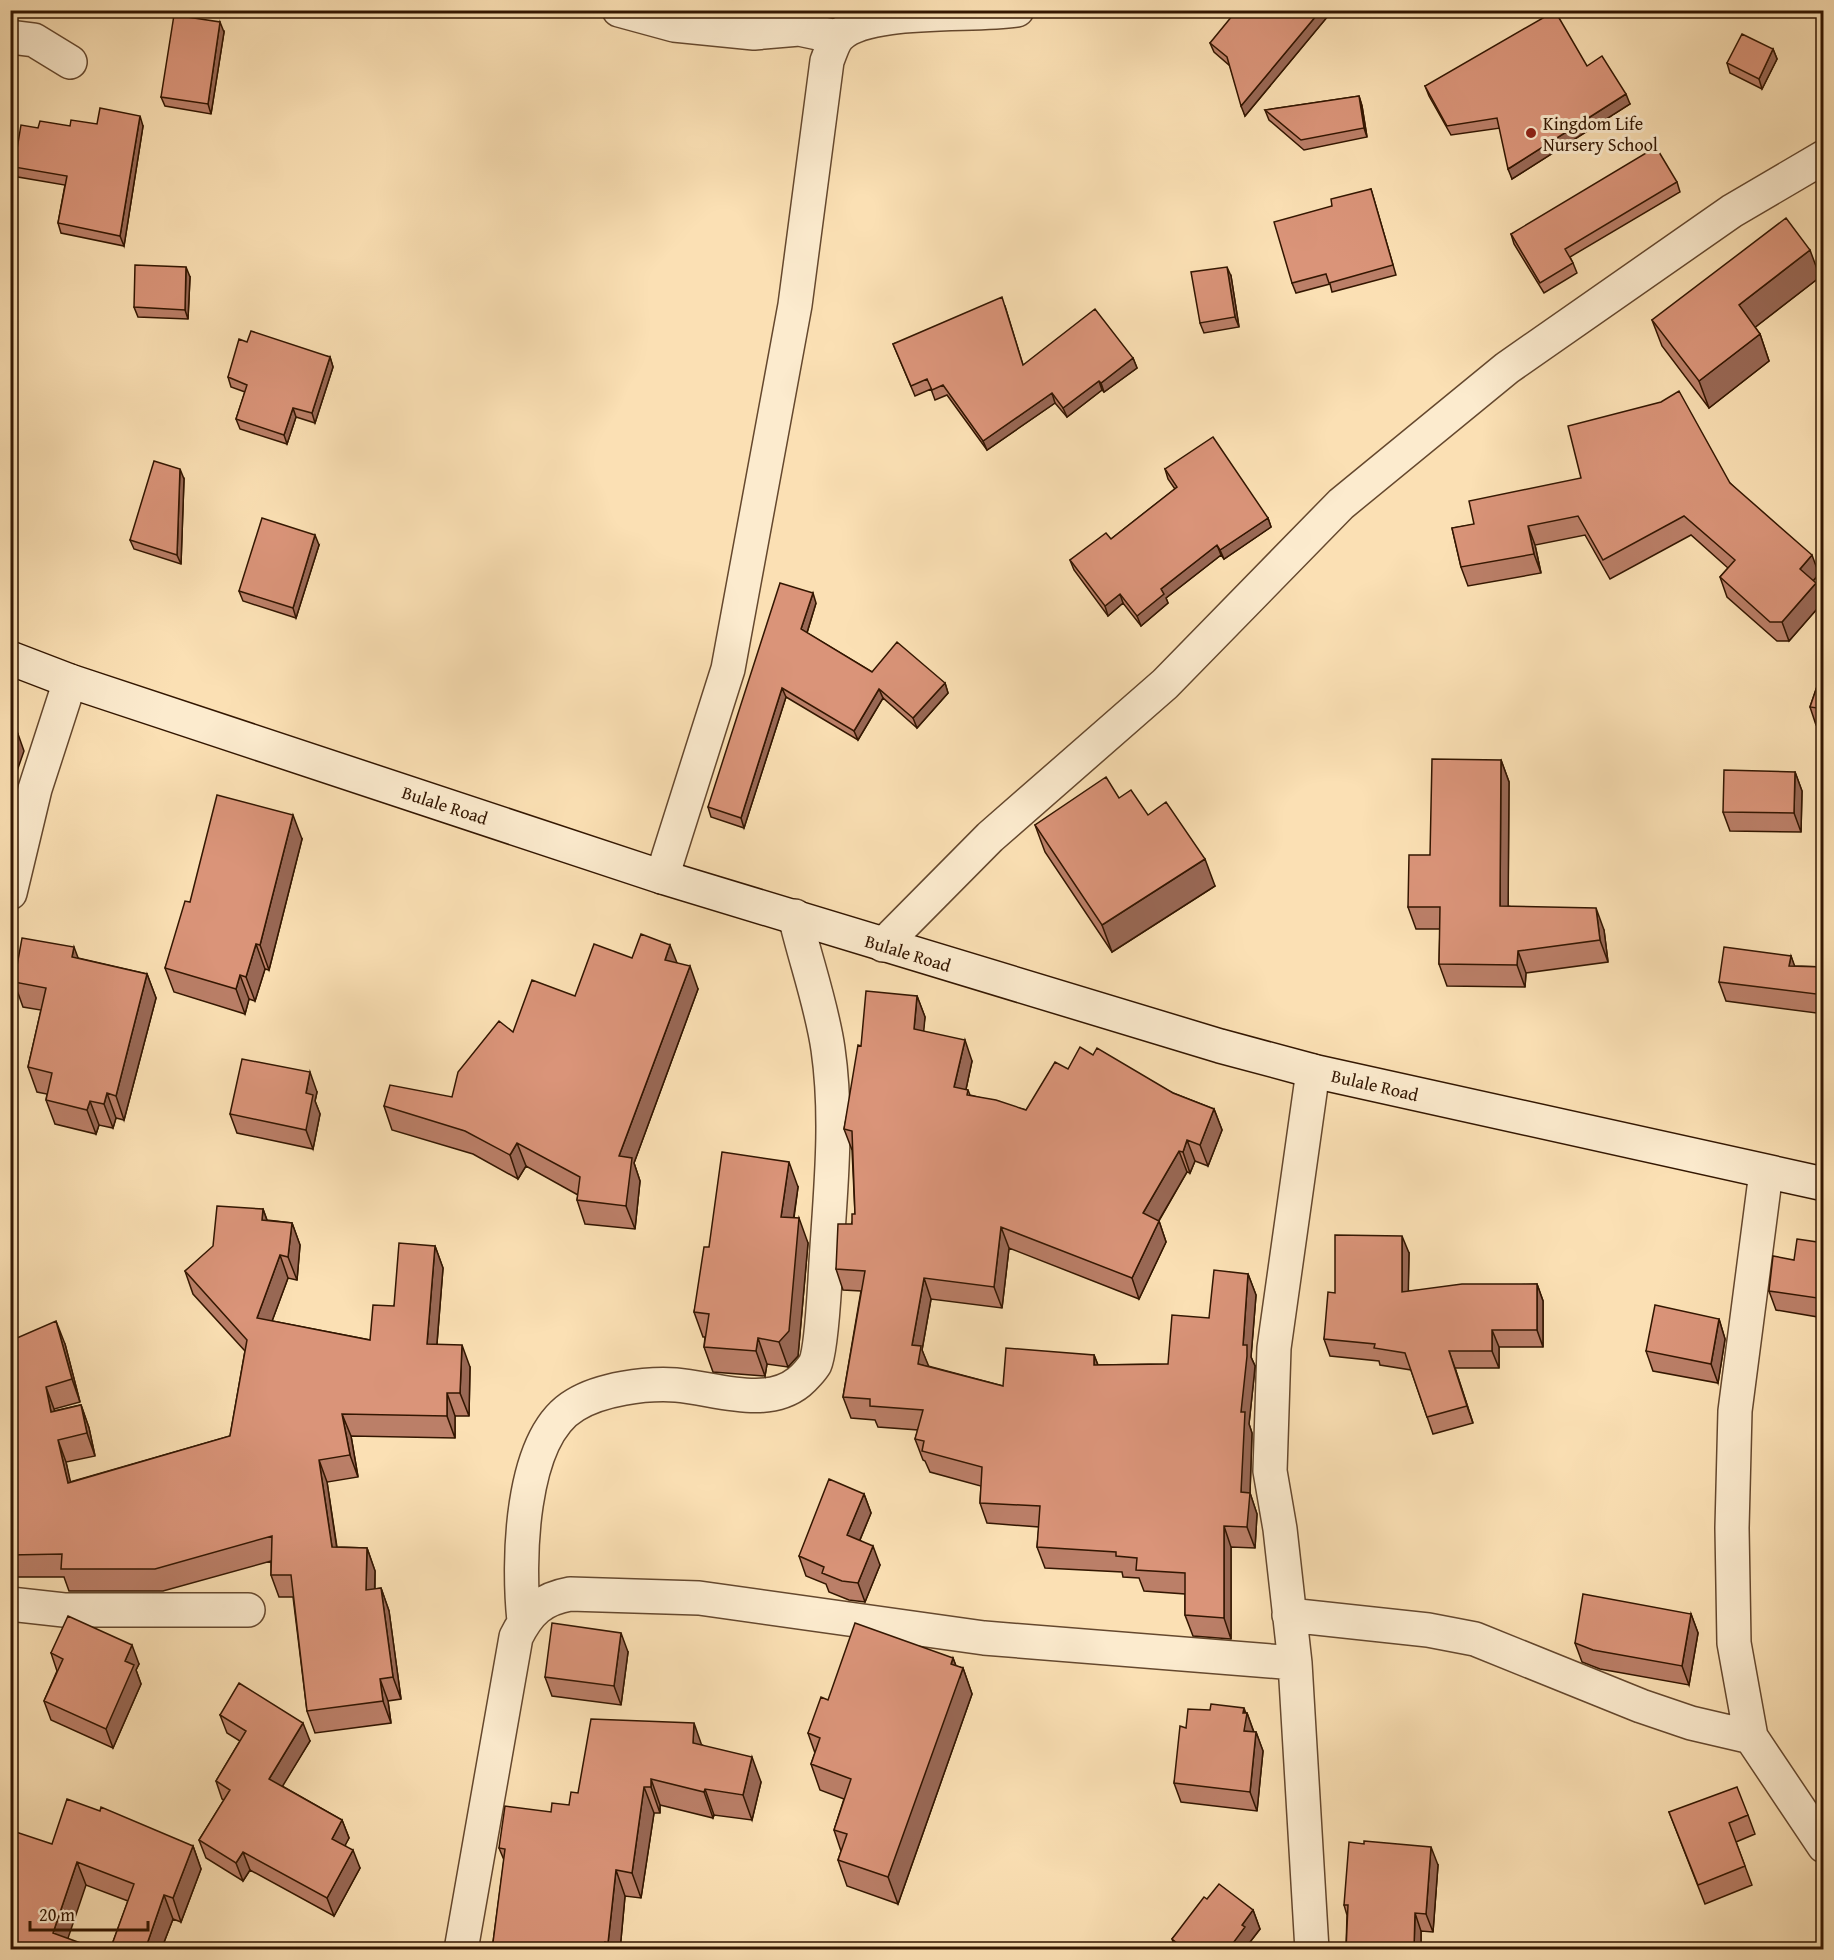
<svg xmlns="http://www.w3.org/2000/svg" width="1834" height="1960" font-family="'Gentium Book Plus',serif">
<rect width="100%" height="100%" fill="#fbe0b4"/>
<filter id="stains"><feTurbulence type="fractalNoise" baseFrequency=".00333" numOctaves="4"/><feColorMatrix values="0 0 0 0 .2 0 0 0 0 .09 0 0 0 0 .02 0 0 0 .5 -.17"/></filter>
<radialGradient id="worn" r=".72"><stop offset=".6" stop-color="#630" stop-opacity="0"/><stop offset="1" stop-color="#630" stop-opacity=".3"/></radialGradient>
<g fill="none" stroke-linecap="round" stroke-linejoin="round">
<defs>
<path id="street" d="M619,10L674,25L754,33L799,29L837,37
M10,37L34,40L70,62
M662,877L728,669L795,305L827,61C830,54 833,42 839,36C868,7 974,17 1017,10
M10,893L35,789L70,681
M883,945L990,837L1165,684L1341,504L1507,368L1732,211L1824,157
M1766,1172L1735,1411L1732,1528L1734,1643L1751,1737L1824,1846
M10,1604L64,1610H248
M1289,1615L1428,1630L1475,1639L1641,1706L1691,1723L1751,1737
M524,1621C518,1564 519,1438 575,1405C601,1389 645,1383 676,1385C714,1388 766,1409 799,1382C804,1378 812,1369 815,1364C821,1351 824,1296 825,1280C829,1203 839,1125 828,1049C822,1006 805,959 795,916
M461,1950L516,1637C529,1611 542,1599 570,1594L699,1598L984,1638L1295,1663
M1312,1950L1295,1663L1280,1529L1270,1471L1274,1348L1313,1071"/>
<path id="secondary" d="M10,658L70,681L662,877L1220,1046L1313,1071L1824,1184"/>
</defs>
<use href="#street" stroke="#65482e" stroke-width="36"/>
<use href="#secondary" stroke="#331601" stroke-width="36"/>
<use href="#street" stroke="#fcebce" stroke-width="33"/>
<use href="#secondary" stroke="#fcebce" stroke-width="33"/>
</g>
<path fill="#bb7f68" stroke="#331601" stroke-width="1.5" d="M1328,16L1245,116L1230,66L1214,52L1210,43Z
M224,32L211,114L165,106L161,97Z
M1773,49L1777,59L1762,89L1730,73L1727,63Z
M1587,66L1630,104L1512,179L1500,128L1451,135L1429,96L1425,86Z
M1359,96L1362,106L1367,137L1304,150L1269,120L1265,110Z
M97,124L143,126L124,246L61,233L58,223L65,185L18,177L14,167L38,128Z
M1677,182L1680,192L1570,257L1573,263L1577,273L1544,293L1514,244L1511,234Z
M1371,189L1396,275L1332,292L1330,284L1296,293L1292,283L1332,206Z
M1231,276L1239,327L1204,333L1200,323Z
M190,277L188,319L138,317L134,307Z
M1820,277L1755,327L1760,334L1769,361L1709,408L1662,346L1652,320Z
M1005,306L1023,365L1133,358L1137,368L1104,392L1102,390L1067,417L1055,403L987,450L947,395L935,400L931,389L915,396L893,344Z
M247,342L330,357L333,367L315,423L296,417L287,444L240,429L236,419L245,392L231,387L228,377Z
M1165,469L1268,518L1271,527L1224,559L1221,555L1166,598L1168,603L1141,626L1123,603L1108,616L1074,570L1070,560L1111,539L1175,489L1168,479Z
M184,479L181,564L134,549L130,540Z
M1730,483L1819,574L1813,581L1823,602L1789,641H1777L1727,597L1720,577L1728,568L1691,535L1610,579L1585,535L1535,545L1541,573L1468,586L1461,567L1452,528Z
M319,545L296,618L243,601L239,591Z
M816,603L807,633L872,672L945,683L948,693L917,728L883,698L858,740L786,697L744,828L711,817L708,807Z
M1824,666V725H1816L1810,707Z
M1501,760L1509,782L1508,906L1604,930L1608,962L1526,973L1525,987L1447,986L1439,964L1440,929H1416L1408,907L1430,855Z
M1795,772L1802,791L1801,832L1730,831L1723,812Z
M1119,798L1148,815L1215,886L1112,952L1045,852L1035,825Z
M302,839L269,970L265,969L255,1001L249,999L245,1014L174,992L165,968L190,902Z
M1791,956L1794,966L1824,967V1014L1726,1001L1719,982Z
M78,958L147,974L156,998L124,1120L116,1118L113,1128L99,1125L96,1134L55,1124L46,1100L47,1094L37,1092L28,1067L41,1010L23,1007L14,982Z
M632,958L677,963L698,989L634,1163L640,1181L635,1229L585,1224L577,1200L578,1195L526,1166L518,1179L473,1154L392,1130L384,1106L452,1097L513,1032L575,996Z
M917,996L925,1017L923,1031L972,1061L966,1089L968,1090L970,1095L1026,1110L1068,1069L1093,1055L1173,1093L1214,1109L1222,1130L1208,1166L1195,1161L1190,1173L1187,1172L1159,1221L1166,1242L1139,1299L1009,1248L1002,1308L931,1299L922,1350L928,1366L1003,1386L1094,1355L1098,1365L1168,1364L1248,1274L1256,1295L1251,1357L1255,1366L1254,1377L1249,1424L1252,1433L1250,1493L1257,1514L1255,1548L1231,1547V1639L1193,1636L1185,1615V1594L1144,1591L1139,1578L1123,1577L1122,1572L1045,1568L1037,1547L1039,1527L987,1523L980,1503L981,1486L930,1472L925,1461L923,1460L915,1439L918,1430L878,1427L875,1420L851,1418L843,1397L861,1291L843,1290L836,1269L855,1214L852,1150L844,1129L861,1046Z
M317,1092L315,1101L320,1114L313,1149L237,1133L230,1114Z
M798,1187L794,1218L808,1243L798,1356L788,1367L767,1364L765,1376L713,1372L704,1347L705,1337H703L694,1312L709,1247Z
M263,1209L267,1220L292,1223L300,1245L297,1280L288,1278L272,1321L370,1340L435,1246L443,1268L437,1344L470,1367L469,1416H455V1438L351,1436L358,1477L327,1482L337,1547L367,1548L375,1571V1589L381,1588L389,1611L401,1699L388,1701L391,1723L315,1733L307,1711L293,1597H279L271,1575V1561L163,1591H69L64,1577H10V1341L65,1344L80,1402L54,1409V1411L81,1405L89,1428L95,1456L66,1462L70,1482L230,1436L245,1351L193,1294L185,1271Z
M1824,1243V1318L1776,1310L1769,1291L1794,1260Z
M1409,1253L1408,1291L1537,1284L1543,1301V1347H1499V1368H1455L1473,1423L1433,1434L1411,1370L1380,1365L1379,1361L1330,1356L1324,1339L1335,1293Z
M1719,1319L1725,1339L1718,1383L1653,1371L1646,1351Z
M864,1494L871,1513L860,1540L880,1565L865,1602L849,1600L829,1592L826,1584L806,1576L799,1556Z
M1691,1614L1698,1633L1689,1685L1600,1669L1582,1662L1575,1643Z
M628,1652L621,1705L552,1696L545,1677Z
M51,1653L139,1664L136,1670L141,1684L113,1748L51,1720L44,1701L57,1671Z
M953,1658L956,1666L963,1668L972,1694L898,1904L847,1886L838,1860L841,1851L834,1830L844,1799L820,1790L811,1764L815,1753L808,1733L828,1700Z
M1246,1713H1247L1254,1732H1256L1263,1751L1257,1811L1181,1802L1174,1783L1186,1728Z
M220,1715L310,1741L282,1786L342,1820L349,1838L345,1845L360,1868L334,1916L250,1870L243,1881L206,1858L199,1840L224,1800L222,1799L216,1781L240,1741L227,1733Z
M702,1745L761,1782L752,1820L714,1815L713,1818L660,1805V1813H654L641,1898L625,1896L620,1950H492L504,1860L499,1848L551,1812L569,1805Z
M1669,1812L1748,1815L1755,1834L1736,1842L1752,1885L1705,1904Z
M52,1844L193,1846L201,1869L181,1922L173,1919L161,1950H110L128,1901L86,1885L10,1950Z
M1438,1865L1433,1932L1421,1931V1950H1346L1347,1915L1344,1905Z
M1207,1899L1253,1910L1260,1929L1250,1942L1252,1946L1250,1950H1176L1172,1939Z"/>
<path fill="#996855" stroke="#331601" stroke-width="1.5" d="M1321,10H1325L1328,16L1245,116L1241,106Z
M220,22L224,32L211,114L208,104Z
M1773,49L1777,59L1762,89L1759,79Z
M1626,94L1630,104L1512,179L1508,169Z
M1359,96L1362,106L1367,137L1364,128Z
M140,116L143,126L124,246L120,236Z
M1810,250L1820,277L1749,332L1739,305Z
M186,267L190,277L188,319L185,310Z
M1227,267L1231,276L1239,327L1235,317Z
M1760,334L1769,361L1709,408L1699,381Z
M330,357L333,367L315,423L312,413Z
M1133,358L1137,368L1104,392L1101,383Z
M1099,381L1102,390L1067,417L1063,408Z
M1052,393L1055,403L987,450L983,441Z
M293,408L296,417L287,444L284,435Z
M180,469L184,479L181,564L177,555Z
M1268,518L1271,527L1224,559L1220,550Z
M1528,526L1535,545L1541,573L1534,554Z
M315,535L319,545L296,618L293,608Z
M1217,545L1221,555L1166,598L1168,603L1141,626L1137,616L1161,589Z
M1812,555L1819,574L1807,588L1800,569Z
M1816,583L1823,602L1789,641L1782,622Z
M813,593L816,603L805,639L801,629Z
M1120,594L1123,603L1108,616L1105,606Z
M945,683L948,693L917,728L913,718Z
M782,688L786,697L744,828L741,818Z
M879,689L883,698L858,740L854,731Z
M18,734L24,751L10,791V755Z
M1501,760L1509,782L1508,928L1500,906Z
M1795,772L1802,791L1801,832L1794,813Z
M293,815L302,839L269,970L260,945Z
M1205,859L1215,886L1112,952L1102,925Z
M1596,908L1604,930L1608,962L1600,940Z
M256,944L265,969L255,1001L246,977Z
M670,945L679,968L665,960Z
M74,947L83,971L72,957Z
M1518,951L1526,973L1525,987L1517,965Z
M1791,956L1798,975L1789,966Z
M690,966L698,989L634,1163L640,1181L635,1229L626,1206L619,1156Z
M147,974L156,998L124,1120L116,1096Z
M240,975L249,999L245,1014L236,989Z
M917,996L925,1017L922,1050L914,1029Z
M965,1040L972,1061L962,1108L954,1087Z
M310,1072L317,1092L315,1101L320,1114L313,1149L306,1130V1093Z
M107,1093L116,1118L113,1128L104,1104Z
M90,1101L99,1125L96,1134L87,1110Z
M1214,1109L1222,1130L1208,1166L1200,1145Z
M1187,1140L1195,1161L1190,1173L1183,1152Z
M517,1143L526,1166L518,1179L510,1155Z
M1179,1151L1187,1172L1151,1234L1143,1213Z
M789,1162L798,1187L790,1242L781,1217Z
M263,1209L271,1232L262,1220Z
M799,1218L808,1243L798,1356L788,1367L779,1342Z
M1159,1221L1166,1242L1139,1299L1132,1278Z
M292,1223L300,1245L297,1280L288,1257Z
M1001,1227L1009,1248L1002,1308L994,1287Z
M1402,1236L1409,1253L1408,1309L1402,1292Z
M435,1246L443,1268L435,1367L427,1344Z
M280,1255L288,1278L265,1340L257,1318Z
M1248,1274L1256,1295L1251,1357L1255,1366L1254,1377L1249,1424L1252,1433L1250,1493L1257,1514L1255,1548L1247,1527L1241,1492V1412L1243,1345Z
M924,1278L931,1299L922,1350L929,1367L918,1364L912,1345Z
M1537,1284L1543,1301V1347L1537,1330Z
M1719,1319L1725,1339L1718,1383L1711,1364Z
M56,1321L65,1344L80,1402L72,1379Z
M1492,1330L1499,1347V1368L1492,1351Z
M758,1338L767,1364L765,1376L756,1351Z
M462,1345L470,1367L469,1416L460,1393Z
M1449,1351L1455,1368L1473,1423L1467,1406Z
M1094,1355L1102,1376L1094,1365Z
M46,1387L54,1409L60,1434L51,1412Z
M447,1393L455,1416V1438L447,1416Z
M81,1405L89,1428L95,1456L87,1433Z
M342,1414L351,1436L358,1477L350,1455Z
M58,1440L66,1462L76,1506L68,1483Z
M319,1460L327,1482L340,1570L332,1547Z
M864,1494L871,1513L854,1554L847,1535Z
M1224,1526L1231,1547V1639L1224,1618Z
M873,1546L880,1565L865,1602L858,1583Z
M367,1548L375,1571L374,1613L366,1590Z
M381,1588L389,1611L401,1699L393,1677Z
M1691,1614L1698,1633L1689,1685L1682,1666Z
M621,1633L628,1652L621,1705L614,1686Z
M132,1645L139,1664L136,1670L141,1684L113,1748L106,1729L125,1661Z
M953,1658L960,1677L963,1668L972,1694L898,1904L888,1877Z
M380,1679L388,1701L391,1723L383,1701Z
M1244,1708L1247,1716V1713L1254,1733L1244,1731Z
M303,1723L310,1741L276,1797L269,1779Z
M694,1723L703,1749L693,1743Z
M1256,1732L1263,1751L1257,1811L1250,1792Z
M752,1757L761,1782L752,1820L743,1795Z
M651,1779L660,1805V1813L651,1787Z
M644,1787L654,1813L641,1898L632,1873Z
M705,1789L714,1815L713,1818L704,1792Z
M342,1820L349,1838L339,1857L332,1839Z
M193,1846L201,1869L181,1922L173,1898Z
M1431,1847L1438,1865L1433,1932L1426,1914Z
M353,1850L360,1868L334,1916L327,1898Z
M243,1852L250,1870L243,1881L236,1863Z
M77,1862L86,1885L64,1950L53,1933Z
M616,1870L625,1896L620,1950H611L608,1943Z
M164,1895L173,1919L161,1950H145Z
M1253,1910L1260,1929L1250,1942L1252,1946L1250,1950H1228L1242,1925Z
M1415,1913L1421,1931V1950H1414Z"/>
<path fill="#da9479" stroke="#331601" stroke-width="1.5" d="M1237,10H1321L1241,106L1227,57L1210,43Z
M1555,11L1587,66L1602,56L1626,94L1508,169L1497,118L1447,126L1425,86Z
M174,15L220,22L208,104L161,97Z
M1742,34L1773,49L1759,79L1727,63Z
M1359,96L1364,128L1301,140L1265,110Z
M100,108L140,116L120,236L58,223L67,176L14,167L21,125L38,128L40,121L70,126L71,120L97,124Z
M1656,147L1677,182L1565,249L1573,263L1540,283L1511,234Z
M1371,189L1393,265L1329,283L1326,274L1292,283L1274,222L1332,206L1331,199Z
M1786,218L1810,250L1739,305L1760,334L1699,381L1652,320Z
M135,265L186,267L185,310L134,307Z
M1227,267L1235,317L1200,323L1191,272Z
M1002,297L1023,365L1095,309L1133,358L1101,383L1099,381L1063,408L1052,393L983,441L943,385L932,390L927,379L911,386L893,344Z
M251,331L330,357L312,413L293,408L284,435L236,419L247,385L228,377L239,339L247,342Z
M1679,391L1730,483L1812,555L1800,569L1816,583L1782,622H1770L1720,577L1735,560L1684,516L1603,560L1578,516L1528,526L1534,554L1461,567L1452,528L1474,524L1469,501L1581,478L1568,426L1661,402Z
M1213,437L1268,518L1220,550L1217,545L1161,589L1164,594L1137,616L1120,594L1105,606L1070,560L1106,533L1111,539L1177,487L1165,469Z
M154,461L180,469L177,555L130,540Z
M262,518L315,535L293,608L239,591Z
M780,583L813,593L801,629L872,672L897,642L945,683L913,718L879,689L854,731L782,688L741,818L708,807Z
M1824,666V709L1810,707Z
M10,731L18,734L10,755Z
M1432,759L1501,760L1500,906L1596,908L1600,940L1518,951L1517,965L1439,964L1440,907H1408L1409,855H1430Z
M1724,770L1795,772L1794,813L1723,812Z
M1106,777L1119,798L1131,790L1148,815L1166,802L1205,859L1102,925L1035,825Z
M217,795L293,815L260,945L256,944L246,977L240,975L236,989L165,968L185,901L190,902Z
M641,934L670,945L665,960L690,966L619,1156L632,1158L626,1206L577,1200L580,1177L517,1143L510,1155L465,1131L384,1106L390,1085L452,1097L458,1072L499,1021L513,1032L532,980L575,996L594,944L632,958Z
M22,938L74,947L72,957L147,974L116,1096L107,1093L104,1104L90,1101L87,1110L46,1100L52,1073L28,1067L46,988L14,982Z
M1724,947L1791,956L1789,966L1824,967V995L1719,982Z
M866,991L917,996L914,1029L965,1040L954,1087L968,1090L967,1095L996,1100L1026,1110L1055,1062L1068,1069L1080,1047L1093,1055L1097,1048L1173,1093L1214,1109L1200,1145L1187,1140L1183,1152L1179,1151L1143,1213L1159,1221L1132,1278L1001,1227L994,1287L924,1278L912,1345L921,1346L918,1364L1003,1386L1006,1348L1094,1355V1365L1168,1364L1172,1315L1209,1318L1214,1270L1248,1274L1243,1345H1247V1356L1241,1412H1245L1241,1492L1250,1493L1247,1527L1224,1526V1618L1185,1615V1573L1136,1570L1137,1558L1116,1556V1552L1037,1547L1040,1506L980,1503L982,1467L922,1451L924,1441L915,1439L923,1410L870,1406V1399L843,1397L865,1271L836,1269L838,1224H852V1214H855L852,1131L844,1129L858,1045L861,1046Z
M242,1059L310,1072L306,1093L313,1095L306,1130L230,1114Z
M722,1152L789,1162L781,1217L799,1218L789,1331L779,1342L758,1338L756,1351L704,1347L709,1314L694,1312L704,1247H709Z
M217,1206L263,1209L262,1220L292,1223L288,1257L280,1255L257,1318L370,1340L373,1305L394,1306L399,1243L435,1246L427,1344L462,1345L460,1393H447V1416L342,1414L350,1455L319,1460L332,1547L367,1548L366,1590L381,1588L393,1677L380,1679L383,1701L307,1711L291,1575H271L272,1536L155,1569H61L62,1554L10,1555V1341L56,1321L72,1379L46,1387L51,1412L81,1405L87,1433L58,1440L68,1483L230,1436L247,1340L185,1271L213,1246Z
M1335,1235L1402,1236V1292L1462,1284H1537V1330H1492V1351H1449L1467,1406L1427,1417L1405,1353L1374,1348L1375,1344L1324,1339L1328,1292L1335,1293Z
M1797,1239L1824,1243V1299L1769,1291L1773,1256L1794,1260Z
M1655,1305L1719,1319L1711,1364L1646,1351Z
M829,1479L864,1494L847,1535L873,1546L858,1583L842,1581L822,1573L824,1567L799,1556Z
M1583,1594L1691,1614L1682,1666L1593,1650L1575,1643Z
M68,1616L132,1645L125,1661L134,1665L106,1729L44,1701L63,1659L51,1653Z
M552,1623L621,1633L614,1686L545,1677Z
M855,1623L953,1658L951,1664L963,1668L888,1877L838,1860L847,1834L834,1830L851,1779L811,1764L820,1738L808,1733L821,1697L828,1700Z
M239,1683L303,1723L269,1779L342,1820L332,1839L353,1850L327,1898L243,1852L236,1863L199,1840L230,1790L216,1781L246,1731L220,1715Z
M1211,1704L1244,1708L1243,1713H1247L1244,1731L1256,1732L1250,1792L1174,1783L1180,1726L1186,1728L1188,1709L1210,1710Z
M591,1719L694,1723L693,1743L752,1757L743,1795L705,1789L704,1792L651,1779V1787H644L632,1873L616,1870L608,1943L605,1942V1950H492L505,1849L499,1848L505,1806L551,1812L552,1803L569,1805L571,1792L578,1793Z
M1737,1787L1748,1815L1729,1823L1745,1866L1698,1885L1669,1812Z
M67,1799L100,1811L101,1807L193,1846L173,1898L164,1895L145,1950H110L134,1884L77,1862L53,1933L100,1950H10V1830L52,1844Z
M1364,1841L1431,1847L1426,1914L1415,1913L1414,1950H1346L1348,1905H1344L1349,1842L1364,1844Z
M1219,1884L1253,1910L1242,1925L1245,1927L1228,1950H1185L1172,1939L1204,1897L1207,1899Z"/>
<circle fill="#8f2418" stroke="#fcebce" stroke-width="2" cx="1531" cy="133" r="6"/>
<g text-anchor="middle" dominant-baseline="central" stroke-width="6" stroke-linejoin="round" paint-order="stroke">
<g font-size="18" fill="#331601" stroke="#fcebce" text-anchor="start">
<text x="1543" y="123">Kingdom Life<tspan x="1543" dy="21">Nursery School</tspan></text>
</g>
<g font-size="18" fill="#331601" stroke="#fcebce">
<text transform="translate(445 805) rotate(18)">Bulale Road</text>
<text transform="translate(908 953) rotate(17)">Bulale Road</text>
<text transform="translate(1375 1085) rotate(13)">Bulale Road</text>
</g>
</g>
<rect width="1834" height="1960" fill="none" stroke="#fbe0b4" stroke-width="36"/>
<rect x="12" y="12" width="1810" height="1936" fill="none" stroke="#331601" stroke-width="3"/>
<rect x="18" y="18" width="1798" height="1924" fill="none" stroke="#331601" stroke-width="1.5"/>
<path d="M30 1921v9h118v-9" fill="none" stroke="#331601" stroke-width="3"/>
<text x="39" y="1921" font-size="18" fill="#331601" stroke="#fcebce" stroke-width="4.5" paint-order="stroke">20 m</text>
<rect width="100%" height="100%" filter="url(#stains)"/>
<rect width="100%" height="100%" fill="url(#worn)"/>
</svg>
